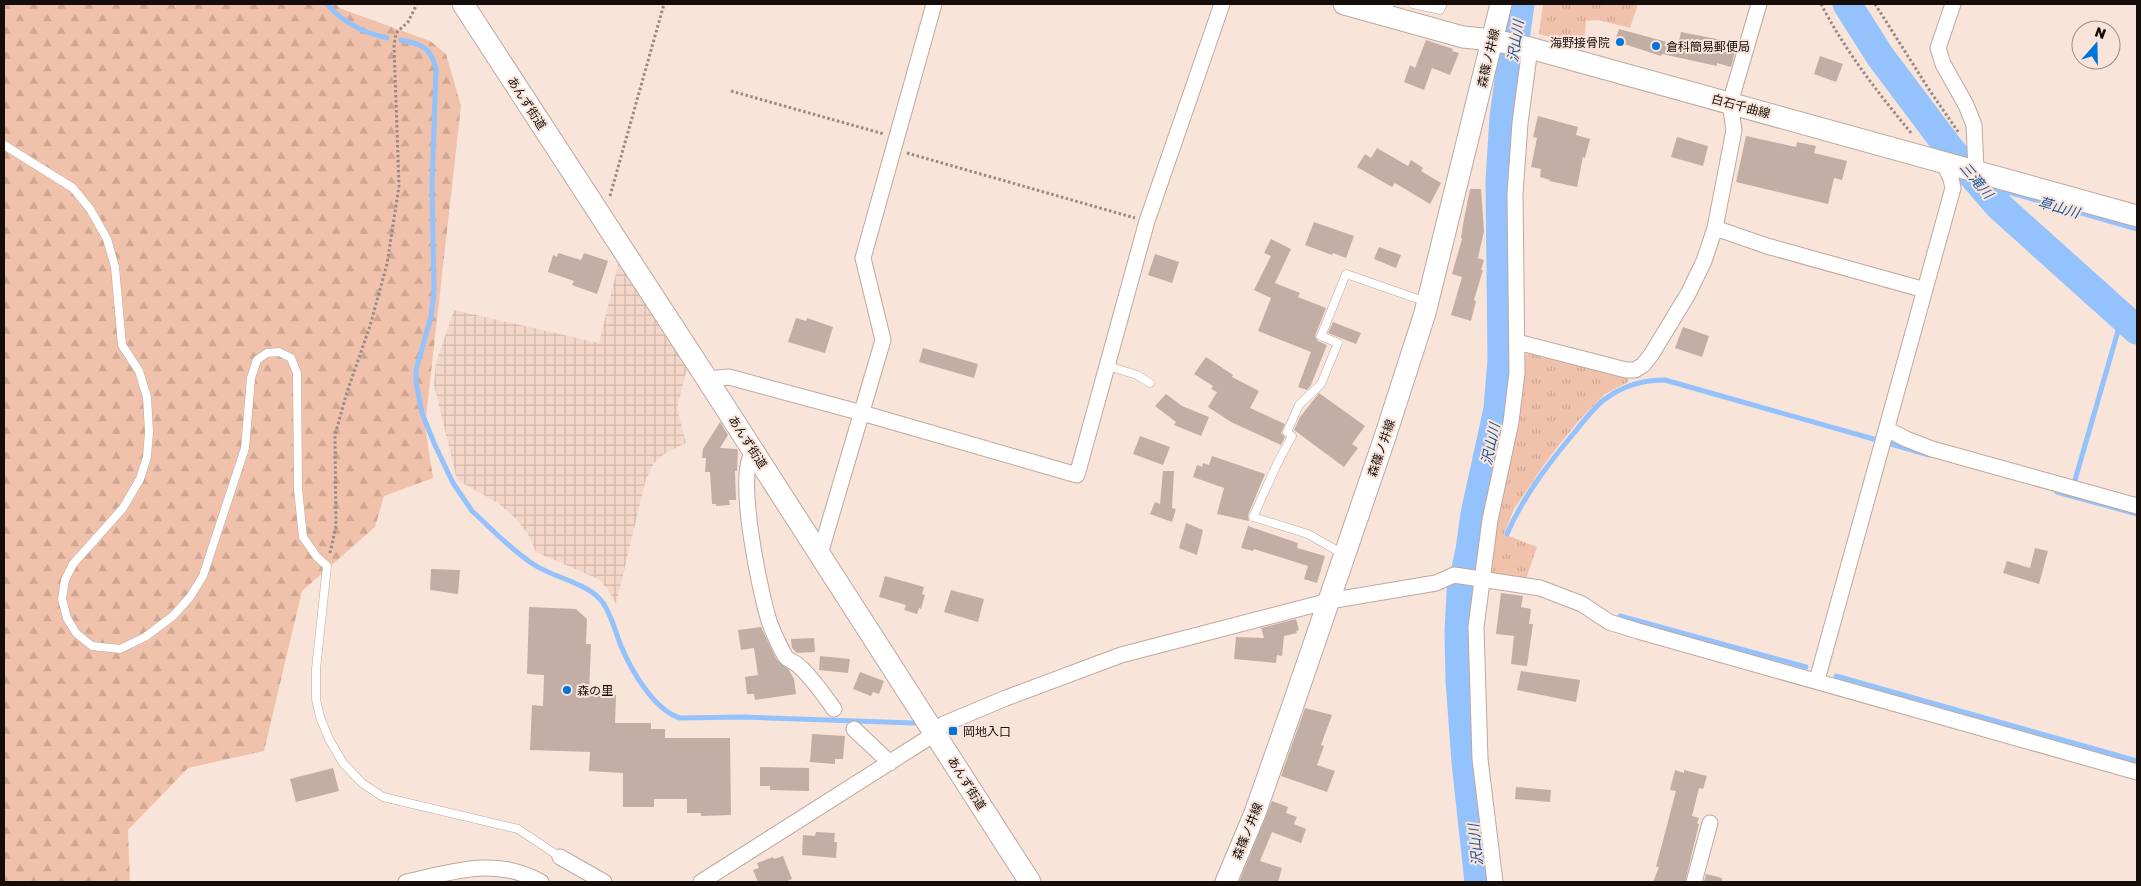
<svg xmlns="http://www.w3.org/2000/svg" width="2141" height="886" font-family="'Golos Text','Noto Sans JP',sans-serif">
<defs>
<pattern id="industrial-grid" width="8" height="8" patternUnits="userSpaceOnUse" patternTransform="scale(1.25)"><rect width="8" height="8" fill="#f4d7c9"/><path d="M0 4h8M4 0v8" fill="none" stroke="#d0b7ab"/></pattern>
<pattern id="grass-tufts" width="24" height="20" patternUnits="userSpaceOnUse" patternTransform="scale(1.25)"><rect width="24" height="20" fill="#f1c2ab"/><path d="M3 7l-1-3M5 7V3M7 7l1-3M15 17l-1-3M17 17v-4M19 17l1-3" fill="none" stroke="#cea692"/></pattern>
<pattern id="forest-firs" width="22" height="20" patternUnits="userSpaceOnUse" patternTransform="scale(1.25)"><rect width="22" height="20" fill="#f1c2ab"/><path d="M5 1l3.5 6h-7zM16 11l3.5 6h-7z" fill="#cea692"/></pattern>
</defs>
<rect width="100%" height="100%" fill="#f9e4da"/>
<path fill="url(#industrial-grid)" d="M619,261L687,368L677,408L686,443L667,452L654,463L646,479L616,604L607,588L598,579L536,552L528,534L515,518L498,503L457,480L434,385L436,363L454,310L599,343Z"/>
<path fill="url(#grass-tufts)" d="M1543,4H1638L1630,28L1598,20L1586,21L1584,46L1539,34Z
M1528,352L1629,377L1628,382L1605,394L1580,419L1548,459L1514,509L1504,534L1537,547L1526,579L1491,574L1489,559L1524,356Z"/>
<path fill="url(#forest-firs)" d="M4,4H336L339,8L430,41L446,54L461,106L425,426L433,478L384,496L375,527L302,591L264,751L188,768L128,830L130,882H4Z"/>
<g fill="none" stroke-linecap="round" stroke-linejoin="round">
<path stroke="#93c2fd" stroke-width="5" d="M327,4C342,22 365,33 387,38
M401,40C421,44 431,47 436,69L432,187L434,290L431,317L416,370V382L422,413L434,443L453,483L472,511C492,529 511,550 533,564C553,578 590,583 603,603C612,616 615,631 621,646C631,670 654,710 680,718L744,717L914,723
M1980,184L2137,229
M1891,444L1929,455
M2075,480L2122,317
M2057,492L2137,514
M1507,534C1523,497 1548,464 1574,433C1584,421 1595,405 1608,397C1625,385 1645,380 1665,380L1877,440
M1620,616L1806,667
M1836,676L2137,761"/>
<path stroke="#93c2fd" stroke-width="29" d="M1847,4L1880,56L1949,148L1999,206L2137,330
M1479,882L1466,762L1460,681L1459,632L1461,592L1470,550L1475,514L1498,409L1502,360L1500,181L1504,117L1520,4"/>
</g>
<path fill="#c3aea5" d="M1619,29L1678,45L1681,32L1722,40V43L1736,48L1731,67L1717,63V66L1662,54L1661,56L1615,41Z
M1426,40L1453,49L1452,51L1459,53L1450,75L1432,68L1424,90L1404,82L1410,65L1415,68Z
M1820,56L1843,64L1836,82L1814,74Z
M1538,116L1578,127L1576,135L1590,139L1585,158L1583,157L1577,187L1549,181L1550,180L1540,177L1541,169L1531,167L1537,138L1533,137Z
M1746,136L1796,147L1797,142L1816,146L1814,153L1847,161L1842,180L1834,178L1828,204L1736,182Z
M1677,137L1708,146L1703,166L1671,157Z
M1377,148L1408,166L1411,160L1423,168L1421,171L1441,183L1430,204L1395,183L1392,187L1357,167L1365,154L1371,158Z
M1470,189H1481L1484,231L1478,258L1484,260L1481,270H1483L1474,300L1476,301L1471,321L1451,315L1462,277L1452,274L1462,239L1461,238L1464,219Z
M1314,222L1354,236L1346,258L1333,253L1332,255L1305,245Z
M1271,239L1291,249L1275,283L1300,293L1298,297L1326,308L1315,336L1318,341L1327,345L1311,385L1307,390L1298,387L1311,352L1258,331L1271,298L1254,290L1271,256L1264,253Z
M1379,247L1401,255L1396,268L1374,259Z
M558,253L581,260L584,253L608,261L597,294L572,285L574,281L548,272L553,255L557,257Z
M1155,254L1179,262L1172,283L1148,275Z
M796,318L806,321L807,318L833,327L825,353L788,342Z
M1333,322L1361,333L1356,344L1328,333Z
M1683,327L1709,336L1702,357L1675,348Z
M923,348L978,364L974,378L919,362Z
M1206,357L1233,375L1232,377L1259,391L1250,408L1285,424L1281,433L1285,437L1281,445L1231,422L1208,407L1217,392L1211,389L1213,386L1194,374Z
M1319,393L1365,426L1352,444L1358,448L1344,467L1294,430L1300,417Z
M1166,394L1182,406L1209,417L1201,436L1174,425L1176,422L1155,406Z
M720,422L728,435L720,448L737,449L738,451L737,471H735L736,500H729L730,505L716,506V504H712L710,472H705L706,458H702L703,449Z
M1140,436L1170,447L1163,465L1133,454Z
M1212,456L1265,474L1248,515L1249,521L1217,514L1224,488L1193,477L1197,465L1202,467L1203,463L1209,465Z
M1163,471H1174L1172,508L1176,509L1172,522L1150,514L1155,502L1160,504Z
M1186,523L1203,530L1197,555L1179,548Z
M1248,526L1298,543L1297,548L1325,556L1317,583L1304,579L1308,566L1254,549L1253,551L1241,548Z
M2035,548L2048,551L2039,584L2003,573L2007,561L2030,568Z
M431,569L460,570L458,594L430,590Z
M885,576L924,587L922,594L925,595L921,609L919,608L917,614L904,610L906,605L879,597Z
M951,590L984,599L978,622L944,612Z
M1501,593L1523,596L1521,607L1531,609L1529,624H1533L1527,666L1511,664L1514,636L1496,634Z
M529,607L576,609L587,619L586,644H591L589,694L616,695L615,723H651V729H665V738H730L731,815L701,816V813H687V799H654V807H623V773L589,771L590,752L530,750L532,705L543,706L544,675L527,674Z
M1296,619L1299,630L1296,631L1297,633L1284,636L1282,656L1277,655L1276,663L1234,659L1236,637L1264,638L1261,628Z
M761,627L777,660L789,670L794,679L796,694L755,700L754,694H747L745,677L758,675L754,648L741,650L738,630Z
M814,638L815,652L797,653L792,648L791,639Z
M820,656L850,659L848,673L819,670Z
M1521,671L1580,680L1576,702L1517,690Z
M860,672L884,681L879,694L873,692L871,696L853,689Z
M1305,708L1332,715L1321,745L1324,746L1317,765L1335,771L1327,792L1281,776Z
M812,734L845,736L843,759H835V764L810,762Z
M760,767L809,768V791L770,790V786H760Z
M333,768L339,791L296,802L290,779Z
M1675,770L1684,773V770L1707,776L1703,789L1699,788L1692,816L1699,818L1697,823L1699,824L1685,882H1653L1659,867H1656L1676,791L1670,790Z
M1516,787L1551,790L1550,802L1515,799Z
M1272,801L1288,807L1286,813L1297,817L1294,824L1306,829L1301,843L1272,832L1260,861L1282,868L1278,882H1239Z
M816,832L835,833L834,842H837L836,858L802,855L803,835L815,836Z
M783,856L792,879L785,882H758L753,870L759,868L757,863L773,857L774,859Z
M1706,874L1722,878V882H1704Z"/>
<g fill="none" stroke-linecap="round" stroke-linejoin="round">
<defs>
<path id="lane" d="M1413,4L1440,10L1443,4
M1380,12L1390,4
M4,145L73,188L90,209L107,239L115,267L122,345L139,371L147,397L149,432L147,457L140,479L123,508L73,564L65,580L62,599L67,618L76,633L92,646L120,649L145,637L173,616L190,597L203,576L245,448L251,378L257,360L267,353L279,352L291,358L297,373L298,489L303,537L317,557L327,566L316,669V699L320,717L329,739L343,763L362,783L383,797L518,829L560,857
M1108,366L1137,375L1150,383
M1343,554L1308,534L1253,517L1277,464L1292,436L1287,432L1299,405L1321,384L1338,343L1321,336L1346,274L1418,299"/>
<path id="street" d="M1953,4L1938,48L1943,64L1966,105L1974,125L1976,170
M1715,228L1767,246L1925,290
M1517,342L1626,370H1635L1643,365L1651,355L1688,294L1704,261L1715,228L1734,130L1730,103L1759,4
M707,379L729,377L862,413L1077,475L1147,221L1222,4
M1887,429L1906,439L1932,449L2137,506
M753,452C735,475 760,591 769,621C773,632 779,645 785,656C788,661 796,662 800,667C813,679 823,694 834,709
M820,554L883,340L863,258L934,4
M1817,680L1953,188L1951,179L1943,161
M854,729L890,763
M560,857L604,882
M406,882C453,872 495,856 541,882
M701,882L925,740L944,724L1006,698L1121,655L1329,601L1436,583L1454,575L1540,588L1582,604L1609,622L1638,631L2137,772
M1495,882L1480,759L1476,627L1490,520L1511,422L1517,373L1515,194L1520,123L1530,48
M1694,882L1710,823"/>
<path id="secondary" d="M463,4L707,379L1030,882
M1344,4L1463,37L1493,40L1530,48L2137,216
M1226,882L1255,813L1292,708L1384,440L1425,313L1501,4"/>
</defs>
<use href="#lane" stroke="#bda89f" stroke-width="9"/>
<use href="#street" stroke="#bda89f" stroke-width="17"/>
<use href="#secondary" stroke="#bda89f" stroke-width="23"/>
<path stroke="#988982" stroke-width="3" stroke-dasharray="2.5 2.5" stroke-linecap="butt" d="M1821,4C1846,52 1878,93 1912,134
M1875,4L1930,91L1959,133
M731,91L884,134
M907,153L1135,218
M610,196L664,4
M330,553L336,526L335,435L347,392L370,326L387,264L399,186L394,45L396,33L408,22L417,4"/>
<use href="#lane" stroke="#fff" stroke-width="8"/>
<use href="#street" stroke="#fff" stroke-width="15"/>
<use href="#secondary" stroke="#fff" stroke-width="21"/>
</g>
<g fill="#0074db" stroke="#f9e4da" stroke-width="2">
<circle cx="1620" cy="42" r="5"/>
<circle cx="1656" cy="46" r="5"/>
<circle cx="567" cy="690" r="5"/>
<rect x="948" y="726" width="10" height="10" rx="2.5"/>
</g>
<g text-anchor="middle" dominant-baseline="central" stroke-width="4" stroke-linejoin="round" paint-order="stroke">
<g font-size="12" fill="#140d0a" stroke="#f9e4da" text-anchor="start">
<text x="1610" y="42" text-anchor="end">海野接骨院</text>
<text x="1666" y="46">倉科簡易郵便局</text>
<text x="577" y="690">森の里</text>
<text x="963" y="731">岡地入口</text>
</g>
<g font-size="12" fill="#140d0a" stroke="#f9e4da">
<text transform="translate(1488 58) rotate(-77)">森篠ノ井線</text>
<text transform="translate(527 103) rotate(57)">あんず街道</text>
<text transform="translate(1741 106) rotate(15)">白石千曲線</text>
<text transform="translate(748 442) rotate(57)">あんず街道</text>
<text transform="translate(1381 448) rotate(-71)">森篠ノ井線</text>
<text transform="translate(967 783) rotate(58)">あんず街道</text>
<text transform="translate(1247 831) rotate(-68)">森篠ノ井線</text>
</g>
<g font-size="14" font-style="italic" fill="#17569a" stroke="#f9e4da">
<text transform="translate(1515 41) rotate(-82)">沢山川</text>
<text transform="translate(1977 180) rotate(50)">三滝川</text>
<text transform="translate(2059 207) rotate(16)">草山川</text>
<text transform="translate(1490 444) rotate(-78)">沢山川</text>
<text transform="translate(1475 845) rotate(-96)">沢山川</text>
</g>
</g>
<rect width="2141" height="886" fill="none" stroke="#140d0a" stroke-width="10"/>
<g transform="translate(2096 45) rotate(20)"><circle r="24" fill="#f9e4da" stroke="#9d8e87"/>
<path d="M0-4L9 19L0 12L-9 19Z" fill="#0074db"/>
<text y="-8" font-size="14" font-weight="bold" text-anchor="middle" fill="#140d0a">N</text>
</g>
</svg>
